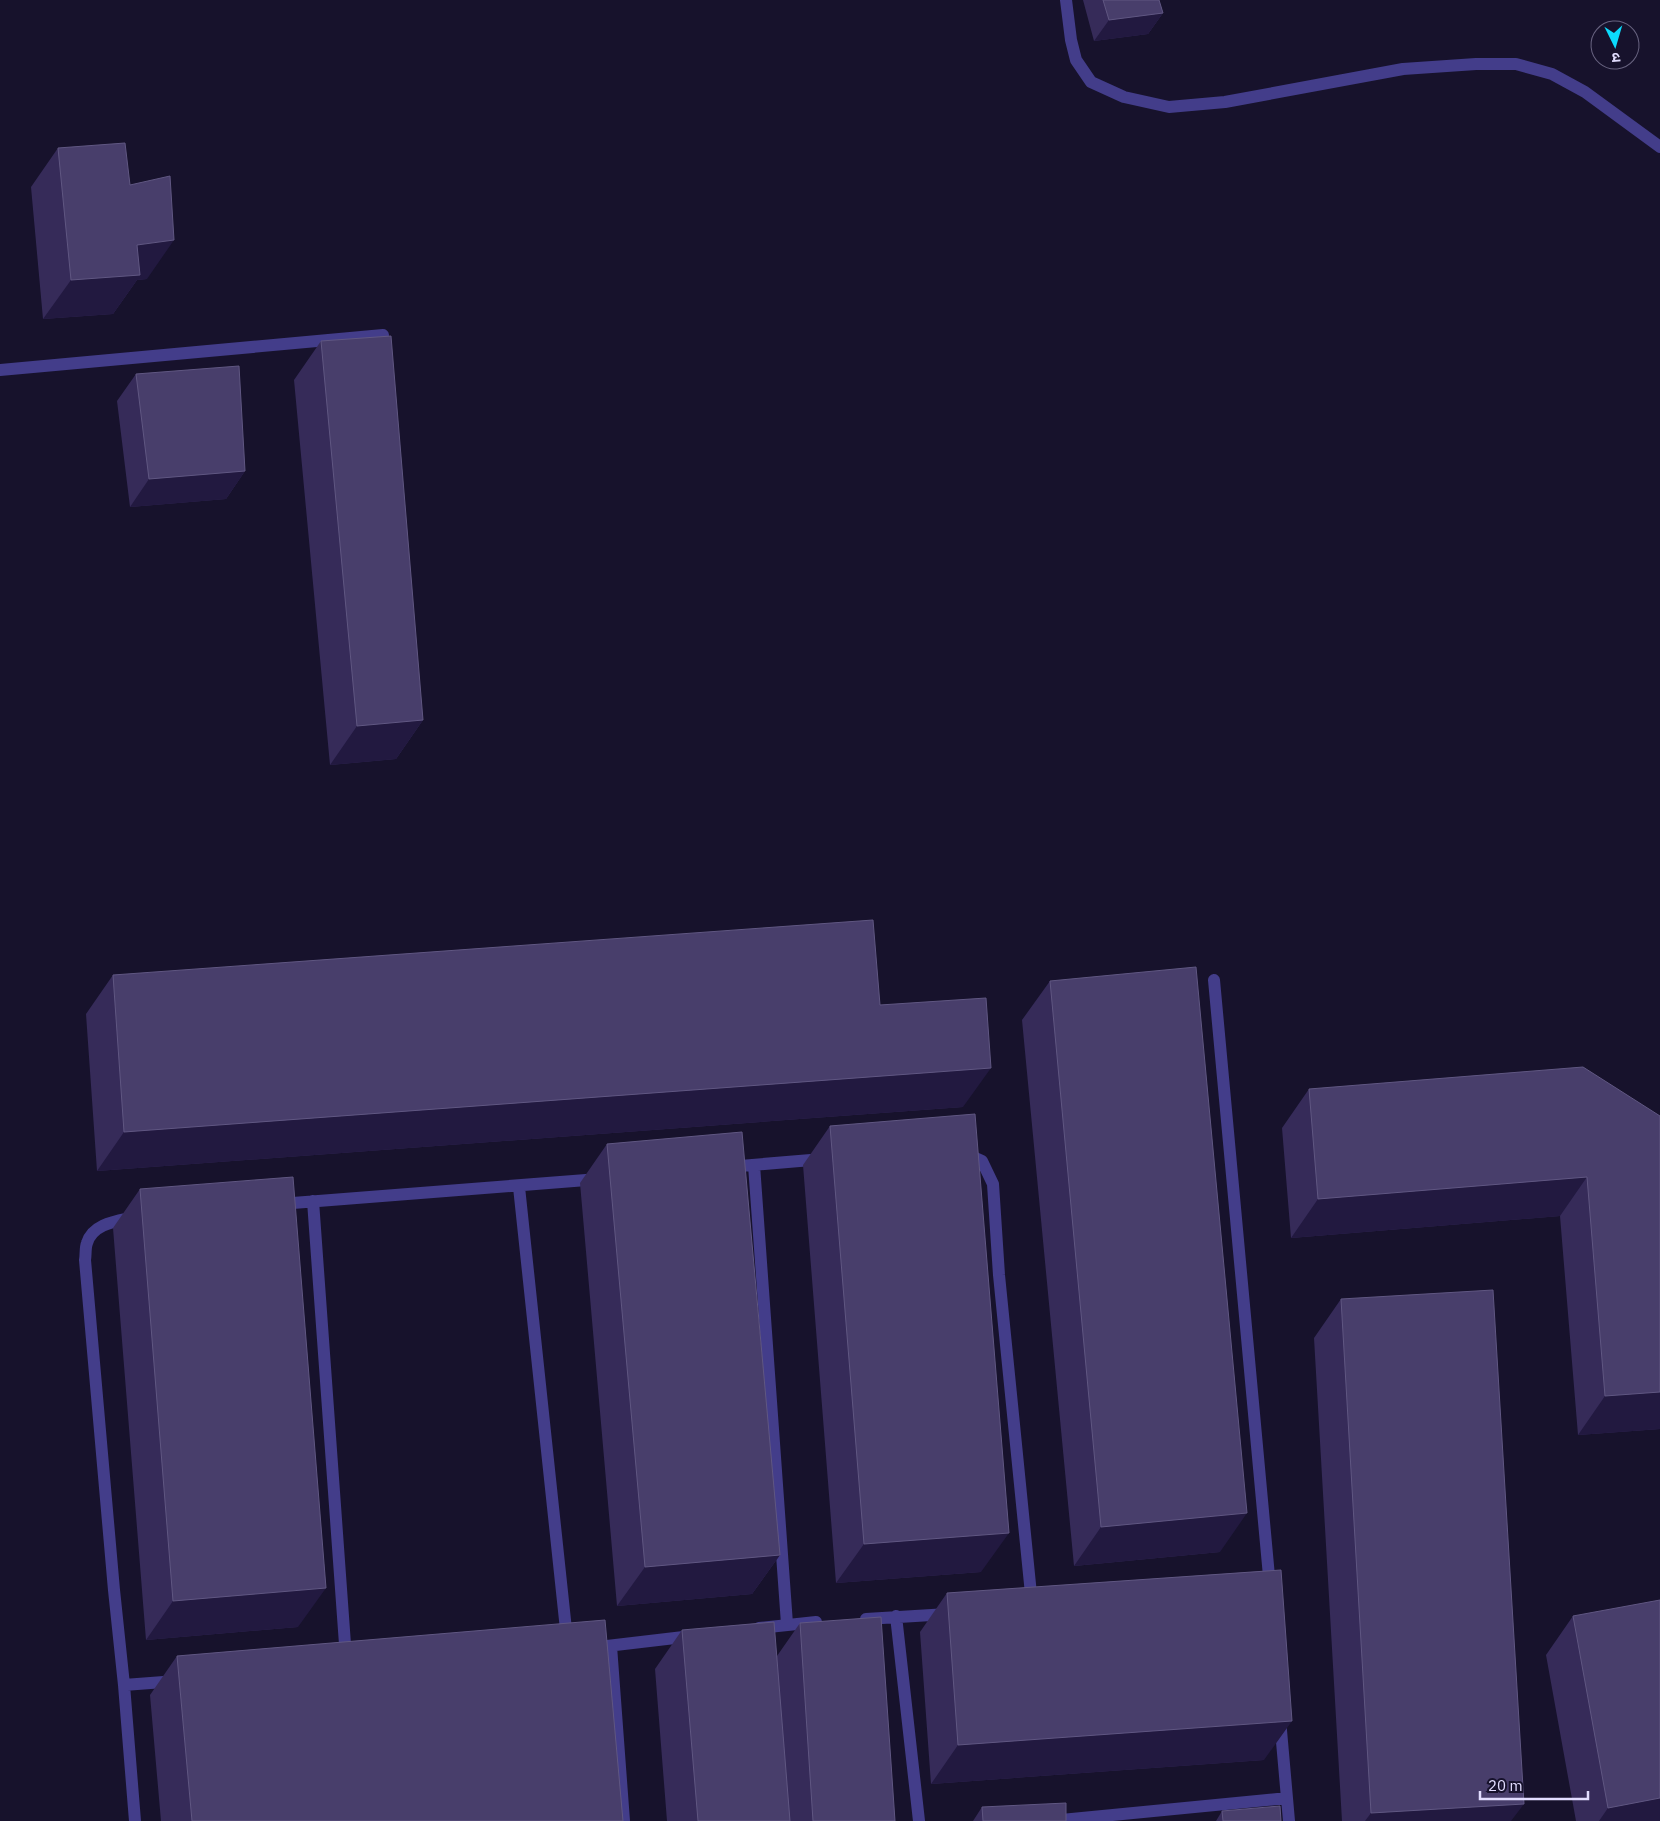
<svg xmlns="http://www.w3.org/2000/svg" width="1660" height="1821" font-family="'IBM Plex Sans','Noto Sans Devanagari',sans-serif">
<rect width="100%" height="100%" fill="#17122c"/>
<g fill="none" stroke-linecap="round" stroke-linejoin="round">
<path stroke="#433d8a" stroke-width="12" d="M0,370L383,335
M1214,980L1270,1587
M964,1153L982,1161L993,1184L999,1275L1032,1604
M754,1165L787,1624
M728,1167L823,1159
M519,1187L567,1639
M313,1201L346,1658
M280,1204L599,1179
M896,1616L919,1821
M866,1619L948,1614
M759,1628L816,1622
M611,1646L624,1821
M590,1648L692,1636
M124,1685L177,1681
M1280,1719L1289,1821
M135,1821L124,1685L114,1590L85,1260C86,1255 85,1248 87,1243C93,1223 118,1221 135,1217
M1051,1821L1287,1798"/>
<path stroke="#433d8a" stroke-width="12" d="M1066,0L1071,40L1076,60L1091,82L1124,97L1169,107L1225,102L1403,69L1476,64H1516L1552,74L1585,92L1660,147"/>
</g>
<path fill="#362b59" d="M1083,0H1159L1163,13L1148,34L1094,41Z
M58,148L130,185L147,279L137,280L113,314L43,319L31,187Z
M321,341L423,720L396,759L330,765L294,380Z
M136,374L245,471L226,499L130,507L117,401Z
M113,975L880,1005L963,1107L97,1171L86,1014Z
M1050,981L1220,1552L1074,1566L1022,1020Z
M1309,1089L1660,1116V1429L1578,1435L1560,1216L1291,1238L1282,1128Z
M830,1126L981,1572L836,1583L803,1165Z
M607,1144L780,1555L752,1594L617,1606L580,1183Z
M140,1189L298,1627L146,1640L113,1228Z
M1341,1299L1511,1821H1342L1314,1338Z
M947,1593L1264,1760L931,1784L920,1632Z
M1573,1616L1660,1821H1576L1546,1655Z
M800,1623L895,1821H667L655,1669L682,1630L777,1656Z
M177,1656L623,1821H161L150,1695Z
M982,1807L1066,1821H973Z
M1222,1811L1281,1821H1216Z"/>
<path fill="#221940" d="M1163,13L1148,34L1094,41L1109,20Z
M174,240L147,279L137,280L113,314L43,319L71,280L137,245Z
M245,471L226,499L130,507L149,479Z
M423,720L396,759L330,765L357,726Z
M991,1068L963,1107L97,1171L124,1132Z
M1587,1177L1560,1216L1291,1238L1318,1199Z
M1660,1392V1429L1578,1435L1605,1396Z
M1247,1513L1220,1552L1074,1566L1101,1527Z
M1009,1533L981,1572L836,1583L864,1544Z
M780,1555L752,1594L617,1606L645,1567Z
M326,1588L298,1627L146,1640L173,1601Z
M1292,1721L1264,1760L931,1784L958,1745Z
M1660,1798V1821H1599L1608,1808Z
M1524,1804L1511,1821H1365L1371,1813Z"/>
<path fill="#483e6b" stroke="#605782" d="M1103,0H1159L1163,13L1109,20Z
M125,143L130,185L170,176L174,240L137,245L140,275L71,280L58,148Z
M391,336L423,720L357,726L321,341Z
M239,366L245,471L149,479L136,374Z
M873,920L880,1005L986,998L991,1068L124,1132L113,975Z
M1196,967L1247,1513L1101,1527L1050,981Z
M1583,1067L1660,1116V1392L1605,1396L1587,1177L1318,1199L1309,1089Z
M975,1114L1009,1533L864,1544L830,1126Z
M742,1132L780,1555L645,1567L607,1144Z
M293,1177L326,1588L173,1601L140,1189Z
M1493,1290L1524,1804L1371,1813L1341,1299Z
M1281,1570L1292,1721L958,1745L947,1593Z
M1660,1600V1798L1608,1808L1573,1616Z
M881,1617L895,1821H813L800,1623Z
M605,1620L623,1821H192L177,1656Z
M774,1622L790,1821H698L682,1630Z
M1066,1803V1821H983L982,1807Z
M1280,1806L1281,1821H1223L1222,1811Z"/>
<g transform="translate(1615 45) rotate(175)"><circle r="24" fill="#17122c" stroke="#686380"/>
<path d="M0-4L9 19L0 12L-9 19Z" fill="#0bdbfd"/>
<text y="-8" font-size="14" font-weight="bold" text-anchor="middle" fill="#e2ddff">उ</text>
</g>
<path d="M1480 1791v8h108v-8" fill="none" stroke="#e2ddff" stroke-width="2.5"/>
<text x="1488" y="1791" font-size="15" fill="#e2ddff" stroke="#17122c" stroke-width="4" paint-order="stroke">20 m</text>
</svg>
